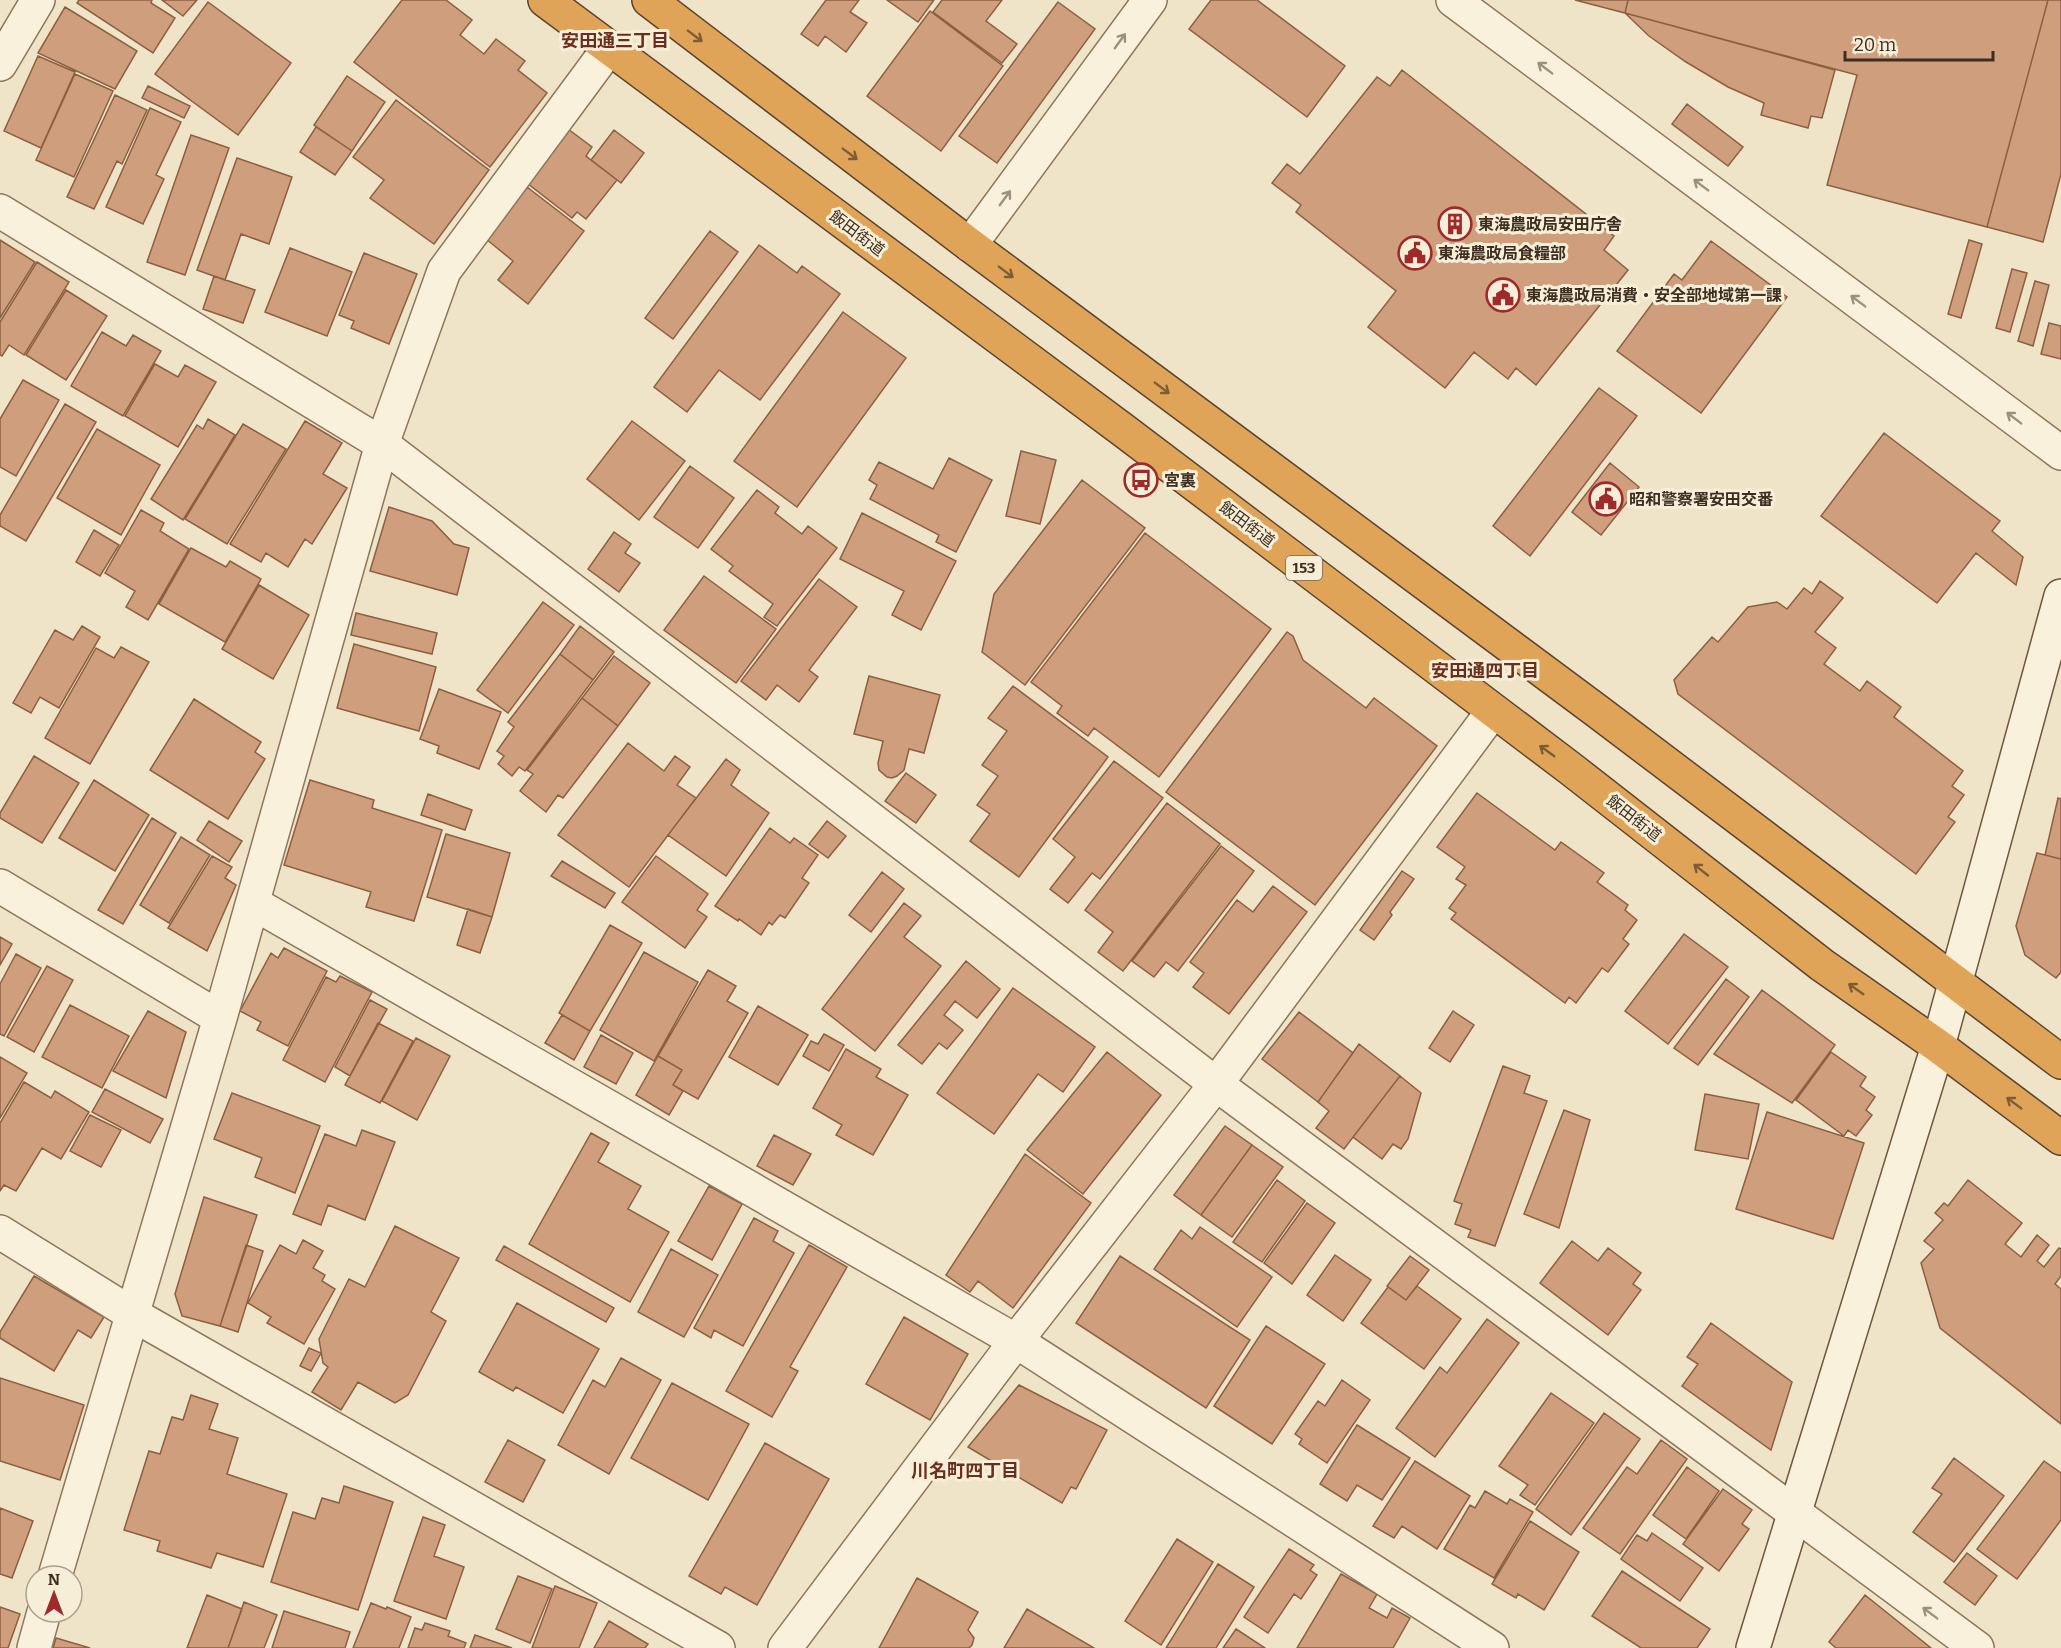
<svg xmlns="http://www.w3.org/2000/svg" width="2061" height="1648" font-family="Bitter,'Noto Sans JP',serif">
<rect width="100%" height="100%" fill="#f0e4c8"/>
<path fill="#cf9f7d" stroke="#8d5f41" stroke-width="1.5" d="M79,0H152L151,3L175,18L153,53L77,3Z
M162,0H197L183,16Z
M402,0H446L472,20L460,35L484,54L496,39L525,61L518,70L547,93L490,167L354,62Z
M826,0H859L850,12L867,23L846,52L825,36L818,46L801,34Z
M887,0H934L918,22Z
M942,0H1002L986,21L1017,44L1002,63L933,12Z
M1211,0H1257L1345,66L1307,117L1189,29Z
M1575,0H1628L1625,13Z
M1628,0H2048L1987,227L1827,185L1857,75L1625,13Z
M2048,0H2061V174L2043,242L1987,227Z
M208,2L291,63L238,135L155,74Z
M1058,2L1095,29L997,163L959,136Z
M65,7L137,51L115,89L38,53Z
M930,11L1003,66L941,151L867,96Z
M1625,13L1835,70L1822,118L1811,116L1808,128L1761,115L1764,103L1728,87L1686,62L1649,36Z
M38,56L75,72L41,148L4,131Z
M1402,70L1614,236L1604,250L1628,270L1536,385L1516,368L1508,379L1474,352L1445,388L1368,327L1396,291L1296,212L1301,205L1272,183L1287,164L1300,174L1377,77L1390,86Z
M75,74L113,91L74,177L36,160Z
M347,76L385,102L352,151L314,125Z
M148,86L190,106L184,118L142,98Z
M115,95L147,110L122,164L117,161L94,209L67,197Z
M396,100L489,170L434,244L370,198L384,180L353,157Z
M1687,104L1743,147L1728,166L1672,124Z
M150,108L181,122L156,175L164,179L143,224L106,207Z
M316,127L352,151L335,175L300,152Z
M568,129L592,147L586,156L617,180L586,219L577,212L572,218L527,183Z
M614,130L644,153L621,183L591,160Z
M191,135L229,148L185,275L147,262Z
M237,158L292,177L269,244L241,234L225,280L197,270Z
M527,187L584,231L528,304L498,280L513,261L486,239Z
M710,231L738,252L673,339L645,318Z
M0,240L35,262L0,318Z
M1969,240L1982,244L1961,318L1948,314Z
M1711,241L1787,297L1701,413L1617,351L1674,274L1682,280Z
M759,245L797,273L802,266L840,294L760,400L719,370L687,412L654,387Z
M290,248L352,272L327,336L265,312Z
M364,253L417,274L389,344L351,328L354,321L339,315Z
M37,262L69,282L24,355L9,345L2,356L0,355V322Z
M2012,269L2027,273L2010,332L1996,328Z
M214,276L255,290L243,323L203,309Z
M2035,281L2049,285L2033,346L2018,341Z
M66,290L107,316L66,380L26,355Z
M843,312L906,358L797,507L734,461Z
M2049,323L2061,326V359L2041,354Z
M102,332L126,346L133,335L161,351L123,416L71,386Z
M155,364L178,377L185,365L216,382L178,447L125,416Z
M23,380L59,400L16,476L0,467V419Z
M1599,388L1637,416L1530,556L1493,526Z
M65,404L96,422L26,541L0,526V515Z
M208,419L235,435L183,520L151,499L197,425L203,429Z
M305,421L342,443L323,474L347,488L312,544L305,539L288,567L266,553L261,562L230,544Z
M632,421L685,461L639,520L587,479Z
M243,424L286,449L227,544L185,519Z
M97,429L160,465L121,535L57,498Z
M1884,433L2000,521L1992,531L2023,557L2016,585L1976,553L1937,603L1821,516Z
M1021,451L1056,460L1040,524L1006,516Z
M949,458L992,480L956,552L936,542L939,535L870,499L877,485L869,480L879,462L933,489Z
M1610,463L1639,487L1601,535L1572,512Z
M690,466L734,498L698,548L654,517Z
M1082,480L1145,528L1025,685L982,652L994,594Z
M757,490L779,507L775,513L802,534L808,526L837,548L777,626L764,617L773,604L729,571L733,566L711,549Z
M389,507L432,521L454,544L469,548L457,595L370,571Z
M141,510L164,523L160,531L189,549L148,620L126,607L135,591L105,573Z
M862,513L956,561L921,630L892,615L904,591L840,559Z
M94,530L119,545L100,576L76,562Z
M614,532L631,544L625,553L640,563L619,592L588,569Z
M1145,533L1271,629L1159,777L1094,728L1088,736L1057,713L1062,706L1031,682Z
M191,548L226,567L230,561L261,579L225,642L159,604Z
M704,576L776,629L736,683L664,630Z
M819,579L857,607L809,670L818,677L799,702L777,685L766,700L741,681Z
M1820,581L1843,598L1815,632L1836,648L1824,664L1860,691L1867,681L1901,707L1894,717L1963,771L1952,786L1964,795L1948,817L1955,822L1916,874L1678,694L1674,680L1712,637L1718,642L1748,607L1777,602L1787,609L1804,588L1812,594Z
M259,585L309,615L273,679L222,649Z
M543,602L574,625L508,713L477,690Z
M356,613L437,633L432,654L351,635Z
M82,626L100,637L59,708L40,697L31,713L13,703L55,630L73,640Z
M580,626L614,652L593,680L560,654Z
M1287,632L1293,636L1303,660L1366,708L1374,698L1437,746L1315,905L1166,792Z
M354,644L436,667L419,731L337,708Z
M121,647L149,662L90,764L45,738L96,648L114,658Z
M560,654L593,680L525,771L519,767L512,776L498,764L504,756L497,751L514,727L508,722Z
M614,656L650,683L618,726L582,698Z
M869,676L940,695L924,753L909,749L904,770L897,776L892,778L887,777L879,770L878,763L883,741L854,734Z
M1013,686L1108,757L1019,877L970,841L990,814L977,805L998,776L982,765L1007,731L988,718Z
M439,689L501,712L479,769L437,753L439,746L420,739Z
M582,698L618,726L563,798L558,795L546,812L520,791L533,774L527,770Z
M194,699L261,742L255,752L265,759L228,819L150,770Z
M628,743L664,771L675,756L690,767L677,785L696,798L629,887L558,835Z
M34,756L79,783L42,843L0,818V813Z
M726,759L740,770L731,785L769,813L726,876L668,835Z
M1114,761L1163,798L1100,879L1092,873L1068,903L1050,889L1075,857L1053,839Z
M906,773L936,795L916,823L885,801Z
M94,780L149,815L115,871L59,838Z
M310,780L374,800L372,808L442,830L414,921L366,907L371,892L284,865Z
M1477,793L1555,850L1561,842L1604,873L1597,882L1628,905L1625,910L1637,920L1623,939L1629,944L1608,972L1602,968L1576,1003L1569,997L1565,1003L1451,919L1456,913L1449,908L1466,885L1456,879L1465,867L1437,847Z
M428,794L472,810L465,830L421,815Z
M2058,798L2061,799V859L2045,855Z
M1167,803L1220,844L1123,971L1098,952L1113,932L1085,910Z
M152,818L176,833L123,924L98,910Z
M209,821L242,841L229,862L197,840Z
M827,821L846,836L828,858L809,844Z
M770,828L790,843L794,838L818,855L802,878L809,883L785,918L780,915L772,925L769,922L761,935L739,919L738,921L715,906Z
M446,834L510,853L492,917L427,897Z
M181,837L210,855L169,923L140,905Z
M1221,846L1254,871L1178,971L1166,962L1154,977L1132,961Z
M2037,853L2061,859V972L2056,978L2025,955L2016,926Z
M212,856L232,867L225,878L236,885L207,951L168,928Z
M656,856L708,894L697,910L707,917L685,948L622,902Z
M562,861L615,893L605,908L551,876Z
M1402,871L1414,879L1390,912L1392,915L1374,940L1360,930Z
M882,872L904,889L871,932L849,915Z
M1273,886L1307,912L1229,1014L1193,987L1204,973L1190,962L1237,900L1253,912Z
M904,903L921,916L904,937L941,966L875,1051L822,1009Z
M468,909L492,917L480,953L457,945Z
M610,925L642,943L590,1031L559,1013Z
M1684,934L1728,967L1668,1044L1625,1011Z
M0,937L12,944L0,965Z
M284,948L327,971L288,1046L257,1030L261,1022L240,1011L271,953L278,958Z
M644,952L698,982L654,1061L600,1030Z
M16,954L41,968L4,1036L0,1034V984Z
M966,961L1000,989L977,1018L955,1001L944,1015L963,1030L947,1049L939,1043L922,1064L898,1045Z
M47,966L73,980L34,1052L7,1037Z
M708,970L736,986L727,1001L748,1013L698,1099L673,1085L682,1070L658,1056Z
M340,976L372,992L325,1082L283,1060L326,977L336,982Z
M1726,979L1749,997L1698,1065L1674,1048Z
M1013,988L1095,1047L1063,1092L1038,1074L994,1134L937,1093Z
M1762,990L1835,1045L1792,1103L1714,1054Z
M370,1000L387,1009L350,1076L335,1067Z
M70,1005L129,1036L102,1088L42,1057Z
M758,1006L808,1035L778,1085L729,1057Z
M148,1011L186,1032L166,1098L113,1071Z
M1453,1011L1474,1025L1450,1062L1429,1048Z
M1299,1012L1353,1053L1318,1102L1262,1059Z
M562,1015L590,1031L574,1060L545,1043Z
M378,1023L413,1041L380,1103L345,1085Z
M824,1034L844,1045L829,1071L803,1056L811,1041L818,1044Z
M601,1035L633,1053L616,1084L584,1067Z
M416,1038L450,1056L417,1120L382,1101Z
M1359,1044L1400,1076L1344,1149L1316,1128L1329,1111L1318,1102Z
M846,1049L881,1069L876,1077L908,1095L873,1155L836,1135L842,1125L813,1108Z
M1107,1052L1161,1095L1083,1194L1027,1150Z
M1831,1052L1866,1077L1860,1086L1875,1097L1866,1110L1872,1115L1856,1136L1848,1130L1844,1136L1796,1100Z
M658,1056L682,1070L673,1085L683,1091L669,1115L636,1095Z
M0,1057L27,1073L0,1118Z
M1503,1066L1530,1076L1524,1093L1547,1101L1495,1246L1468,1237L1471,1230L1455,1224L1462,1204L1454,1201Z
M1400,1076L1421,1093L1408,1139L1401,1149L1393,1144L1382,1159L1353,1137Z
M24,1082L51,1098L55,1091L89,1112L61,1159L42,1148L16,1191L4,1185L0,1191V1123Z
M105,1089L163,1119L150,1143L92,1112Z
M232,1093L320,1126L295,1193L255,1177L262,1158L214,1139Z
M1705,1094L1759,1104L1748,1159L1695,1150Z
M1564,1110L1590,1120L1559,1228L1524,1214Z
M1767,1112L1864,1143L1833,1239L1736,1209Z
M90,1115L121,1130L101,1167L70,1151Z
M1225,1126L1252,1145L1201,1215L1174,1195Z
M362,1130L395,1142L365,1220L328,1205L321,1225L293,1214L325,1134L356,1146Z
M591,1133L609,1143L598,1162L641,1186L628,1209L669,1232L630,1302L529,1244Z
M774,1135L811,1154L793,1185L757,1166Z
M1252,1145L1283,1167L1232,1237L1201,1215Z
M1025,1154L1091,1203L1013,1308L978,1281L970,1292L946,1275Z
M1277,1180L1305,1201L1262,1262L1233,1242Z
M1968,1180L2022,1223L2005,1244L2021,1257L2037,1235L2049,1245L2037,1261L2044,1267L2059,1248L2061,1249V1276L2055,1284L2061,1289V1424L1940,1328L1921,1263L1934,1249L1924,1241L1943,1220L1935,1213L1944,1203L1948,1206Z
M709,1186L742,1204L712,1260L678,1241Z
M204,1197L257,1215L220,1326L182,1316L175,1294Z
M1307,1203L1335,1223L1292,1284L1264,1263Z
M754,1218L778,1231L773,1241L794,1253L743,1346L714,1330L711,1338L694,1328Z
M395,1226L459,1258L431,1312L446,1321L408,1395L395,1403L358,1382L341,1410L312,1392L328,1367L323,1363L319,1339L349,1279L365,1287Z
M1200,1227L1272,1277L1237,1327L1154,1269L1181,1230L1192,1239Z
M303,1240L323,1251L313,1268L325,1275L322,1281L335,1289L304,1344L267,1323L271,1317L248,1303L280,1245L296,1254Z
M1572,1241L1598,1261L1608,1248L1641,1273L1633,1284L1641,1290L1608,1335L1540,1283Z
M246,1245L263,1251L238,1332L220,1326Z
M809,1245L847,1267L790,1367L798,1371L772,1417L726,1391Z
M504,1246L614,1308L606,1322L496,1260Z
M671,1249L718,1275L684,1337L638,1312Z
M1335,1255L1371,1280L1343,1321L1307,1295Z
M1120,1256L1250,1340L1206,1408L1076,1323Z
M1410,1256L1429,1270L1406,1300L1387,1286Z
M34,1276L104,1317L91,1338L78,1330L54,1371L0,1338V1332Z
M1417,1286L1461,1319L1424,1369L1361,1323L1388,1287L1406,1300Z
M517,1303L599,1349L563,1413L516,1387L513,1391L479,1372Z
M904,1317L968,1354L930,1420L866,1384Z
M1487,1319L1519,1343L1435,1457L1396,1428L1440,1367L1447,1373Z
M1711,1323L1792,1382L1771,1450L1682,1386L1698,1364L1687,1357Z
M1266,1326L1325,1364L1272,1444L1214,1406Z
M309,1348L321,1353L311,1371L300,1366Z
M621,1358L661,1380L609,1474L558,1445L593,1380L605,1387Z
M0,1378L84,1405L60,1480L0,1461Z
M1342,1380L1370,1400L1327,1463L1299,1444L1302,1439L1295,1434L1318,1401L1325,1406Z
M672,1383L749,1424L708,1500L631,1458Z
M1019,1385L1107,1430L1076,1489L1071,1487L1062,1503L968,1447Z
M1551,1393L1594,1423L1535,1505L1520,1495L1528,1485L1499,1466Z
M191,1395L218,1404L209,1429L238,1438L227,1474L287,1494L263,1567L217,1553L211,1568L157,1551L160,1541L124,1530L149,1451L160,1454L172,1417L183,1420Z
M1604,1413L1640,1439L1571,1535L1536,1509Z
M1357,1425L1410,1458L1382,1500L1357,1485L1347,1501L1320,1484Z
M508,1440L545,1460L523,1502L485,1482Z
M1661,1440L1687,1459L1620,1554L1583,1528L1627,1467L1637,1474Z
M765,1443L829,1479L757,1605L725,1587L721,1594L689,1576Z
M1954,1458L2004,1496L1954,1562L1913,1532L1942,1494L1932,1488Z
M1415,1461L1470,1496L1437,1549L1402,1526L1394,1538L1373,1526Z
M2044,1461L2061,1473V1520L2017,1579L1977,1549Z
M1687,1467L1719,1491L1686,1539L1653,1515Z
M344,1486L393,1502L358,1610L271,1582L293,1512L315,1519L322,1498L339,1503Z
M1723,1489L1752,1510L1742,1524L1749,1529L1719,1571L1683,1544Z
M1485,1491L1507,1504L1510,1499L1533,1512L1494,1578L1444,1549L1470,1505L1475,1508Z
M0,1508L33,1521L12,1578L0,1574Z
M423,1517L445,1525L434,1556L464,1567L446,1619L394,1601Z
M1530,1521L1579,1552L1544,1610L1518,1594L1516,1598L1492,1584Z
M1652,1533L1703,1568L1680,1601L1621,1559L1637,1535L1647,1541Z
M1177,1539L1213,1562L1161,1645L1125,1621Z
M1289,1549L1314,1565L1310,1570L1317,1575L1301,1599L1294,1594L1268,1633L1244,1617Z
M1967,1553L1997,1576L1975,1605L1944,1582Z
M1218,1564L1254,1587L1216,1648H1166Z
M1622,1571L1710,1629L1697,1648H1641L1592,1616Z
M1341,1574L1377,1594L1369,1608L1387,1618L1392,1608L1410,1618L1393,1648H1297Z
M518,1576L552,1589L530,1643L496,1629Z
M917,1578L978,1612L968,1630L974,1638L972,1645L969,1648H879Z
M555,1586L597,1603L579,1648H532Z
M207,1595L242,1609L228,1648H187Z
M1865,1595L1931,1648H1836L1829,1642Z
M244,1602L277,1615L264,1648H228Z
M371,1603L386,1609L387,1607L411,1617L399,1648H353Z
M0,1607L20,1614L8,1648H0Z
M1027,1609L1094,1648H1004Z
M284,1611L350,1632L345,1648H272Z
M609,1621L648,1644L645,1648H594Z
M425,1623L450,1631L448,1636L466,1643L464,1648H408L415,1628L422,1630Z
M1236,1629L1265,1648H1223Z
M475,1635L512,1648H470Z
M56,1638L90,1648H53Z"/>
<g fill="none" stroke-linecap="round" stroke-linejoin="round">
<defs>
<path id="street" d="M1453,0L2061,453
M0,64L38,0
M0,211L382,444L1216,1084L1977,1648
M970,245L1150,0
M0,886L220,1018
M253,903L1016,1341L1492,1648
M0,1232L132,1314L718,1648
M55,1576L220,1018L382,444L444,271L609,48
M34,1648L44,1612
M785,1648L1016,1341L1216,1084L1493,711"/>
<path id="secondary" d="M1753,1648L1938,1046L2061,596"/>
<path id="highway" d="M545,0L1123,430L1571,769L1822,965L1938,1046L2061,1138
M649,0L970,245L1597,711L2061,1062"/>
</defs>
<use href="#street" stroke="#8d765c" stroke-width="36"/>
<use href="#secondary" stroke="#6f573f" stroke-width="36"/>
<use href="#highway" stroke="#5b4430" stroke-width="36"/>
<use href="#street" stroke="#faf1dc" stroke-width="33"/>
<use href="#secondary" stroke="#faf1dc" stroke-width="33"/>
<use href="#highway" stroke="#e0a458" stroke-width="33"/>
</g>
<defs><path id="oneway-shaft" d="M-6 0H5M1.5-3L5.5 0L1.5 3" fill="none" stroke-width="1.6" stroke-linecap="round" stroke-linejoin="round" transform="scale(1.5)"/></defs>
<g stroke="#7e5d36">
<use href="#oneway-shaft" transform="translate(695 36) rotate(37)"/>
<use href="#oneway-shaft" transform="translate(850 154) rotate(37)"/>
<use href="#oneway-shaft" transform="translate(1006 272) rotate(37)"/>
<use href="#oneway-shaft" transform="translate(1162 388) rotate(37)"/>
<use href="#oneway-shaft" transform="translate(1547 751) rotate(-144)"/>
<use href="#oneway-shaft" transform="translate(1701 870) rotate(-142)"/>
<use href="#oneway-shaft" transform="translate(1856 989) rotate(-145)"/>
<use href="#oneway-shaft" transform="translate(2014 1103) rotate(-143)"/>
</g>
<g stroke="#9c907e">
<use href="#oneway-shaft" transform="translate(1120 41) rotate(-54)"/>
<use href="#oneway-shaft" transform="translate(1545 68) rotate(-143)"/>
<use href="#oneway-shaft" transform="translate(1701 185) rotate(-143)"/>
<use href="#oneway-shaft" transform="translate(1005 198) rotate(-54)"/>
<use href="#oneway-shaft" transform="translate(1858 301) rotate(-143)"/>
<use href="#oneway-shaft" transform="translate(2014 418) rotate(-143)"/>
<use href="#oneway-shaft" transform="translate(1930 1613) rotate(-143)"/>
</g>
<defs>
<symbol id="building-ring" viewBox="-11 -11 22 22"><circle r="9.5" fill="#f7eed8" stroke="#9e2a2b" stroke-width="1.5"/><path d="M-4-6H4V6H1V3H-1V6H-4ZM-2.5-4.3h1.7v1.8h-1.7ZM.8-4.3h1.7v1.8H.8ZM-2.5-1h1.7V.8h-1.7ZM.8-1h1.7V.8H.8Z" fill="#9e2a2b"/></symbol>
<symbol id="civic-ring" viewBox="-11 -11 22 22"><circle r="9.5" fill="#f7eed8" stroke="#9e2a2b" stroke-width="1.5"/><path d="M-.6-6.5H3V-4.5H.6V-3L4-1V1h2V6H-6V1h2V-1L-.6-3ZM-1.2 2.5V6h2.4V2.5Z" fill="#9e2a2b"/></symbol>
<symbol id="bus-ring" viewBox="-11 -11 22 22"><circle r="9.5" fill="#f7eed8" stroke="#9e2a2b" stroke-width="1.5"/><path d="M-5-6H5V4H4V6H2V4H-2V6H-4V4H-5ZM-3.5-4V0h7V-4ZM-3.5 1.2v1.5H-2V1.2ZM2 1.2v1.5H3.5V1.2Z" fill="#9e2a2b"/></symbol>
</defs>
<g fill-rule="evenodd">
<use href="#building-ring" x="1436" y="205" width="38" height="38"/>
<use href="#civic-ring" x="1396" y="234" width="38" height="38"/>
<use href="#civic-ring" x="1484" y="276" width="38" height="38"/>
<use href="#bus-ring" x="1122" y="461" width="38" height="38"/>
<use href="#civic-ring" x="1587" y="480" width="38" height="38"/>
</g>
<g text-anchor="middle" dominant-baseline="central" stroke-width="6" stroke-linejoin="round" paint-order="stroke">
<rect fill="#f7eed8" stroke="#756857" stroke-width="1.5" x="1286" y="556" width="36" height="24" rx="4.5"/>
<g font-size="15" font-weight="bold" fill="#3d2e20">
<text x="1304" y="568">153</text>
</g>
<g font-size="16" font-weight="bold" fill="#3d2e20" stroke="#f7eed8" text-anchor="start">
<text x="1478" y="224">東海農政局安田庁舎</text>
<text x="1438" y="253">東海農政局食糧部</text>
<text x="1526" y="295">東海農政局消費・安全部地域第一課</text>
<text x="1164" y="480">宮裏</text>
<text x="1629" y="499">昭和警察署安田交番</text>
</g>
<g font-size="16" fill="#3d2e20" stroke="#f7eed8">
<text transform="translate(857 233) rotate(37)">飯田街道</text>
<text transform="translate(1247 524) rotate(37)">飯田街道</text>
<text transform="translate(1634 818) rotate(38)">飯田街道</text>
</g>
<g font-size="18" font-weight="bold" fill="#6b2e1e" stroke="#f7eed8">
<text x="615" y="41">安田通三丁目</text>
<text x="1485" y="671">安田通四丁目</text>
<text x="965" y="1471">川名町四丁目</text>
</g>
</g>
<g transform="translate(54 1594)"><circle r="28" fill="#f7eed8" stroke="#ada18e" stroke-width="1.5"/>
<path d="M0-4.5L10 22L0 15L-10 22Z" fill="#9e2a2b"/>
<text y="-9" font-size="16" font-weight="bold" text-anchor="middle" fill="#3d2e20">N</text>
</g>
<path d="M1845 51v9h148v-9" fill="none" stroke="#3d2e20" stroke-width="3"/>
<text x="1854" y="51" font-size="18" fill="#3d2e20" stroke="#f7eed8" stroke-width="4.5" paint-order="stroke">20 m</text>
</svg>
